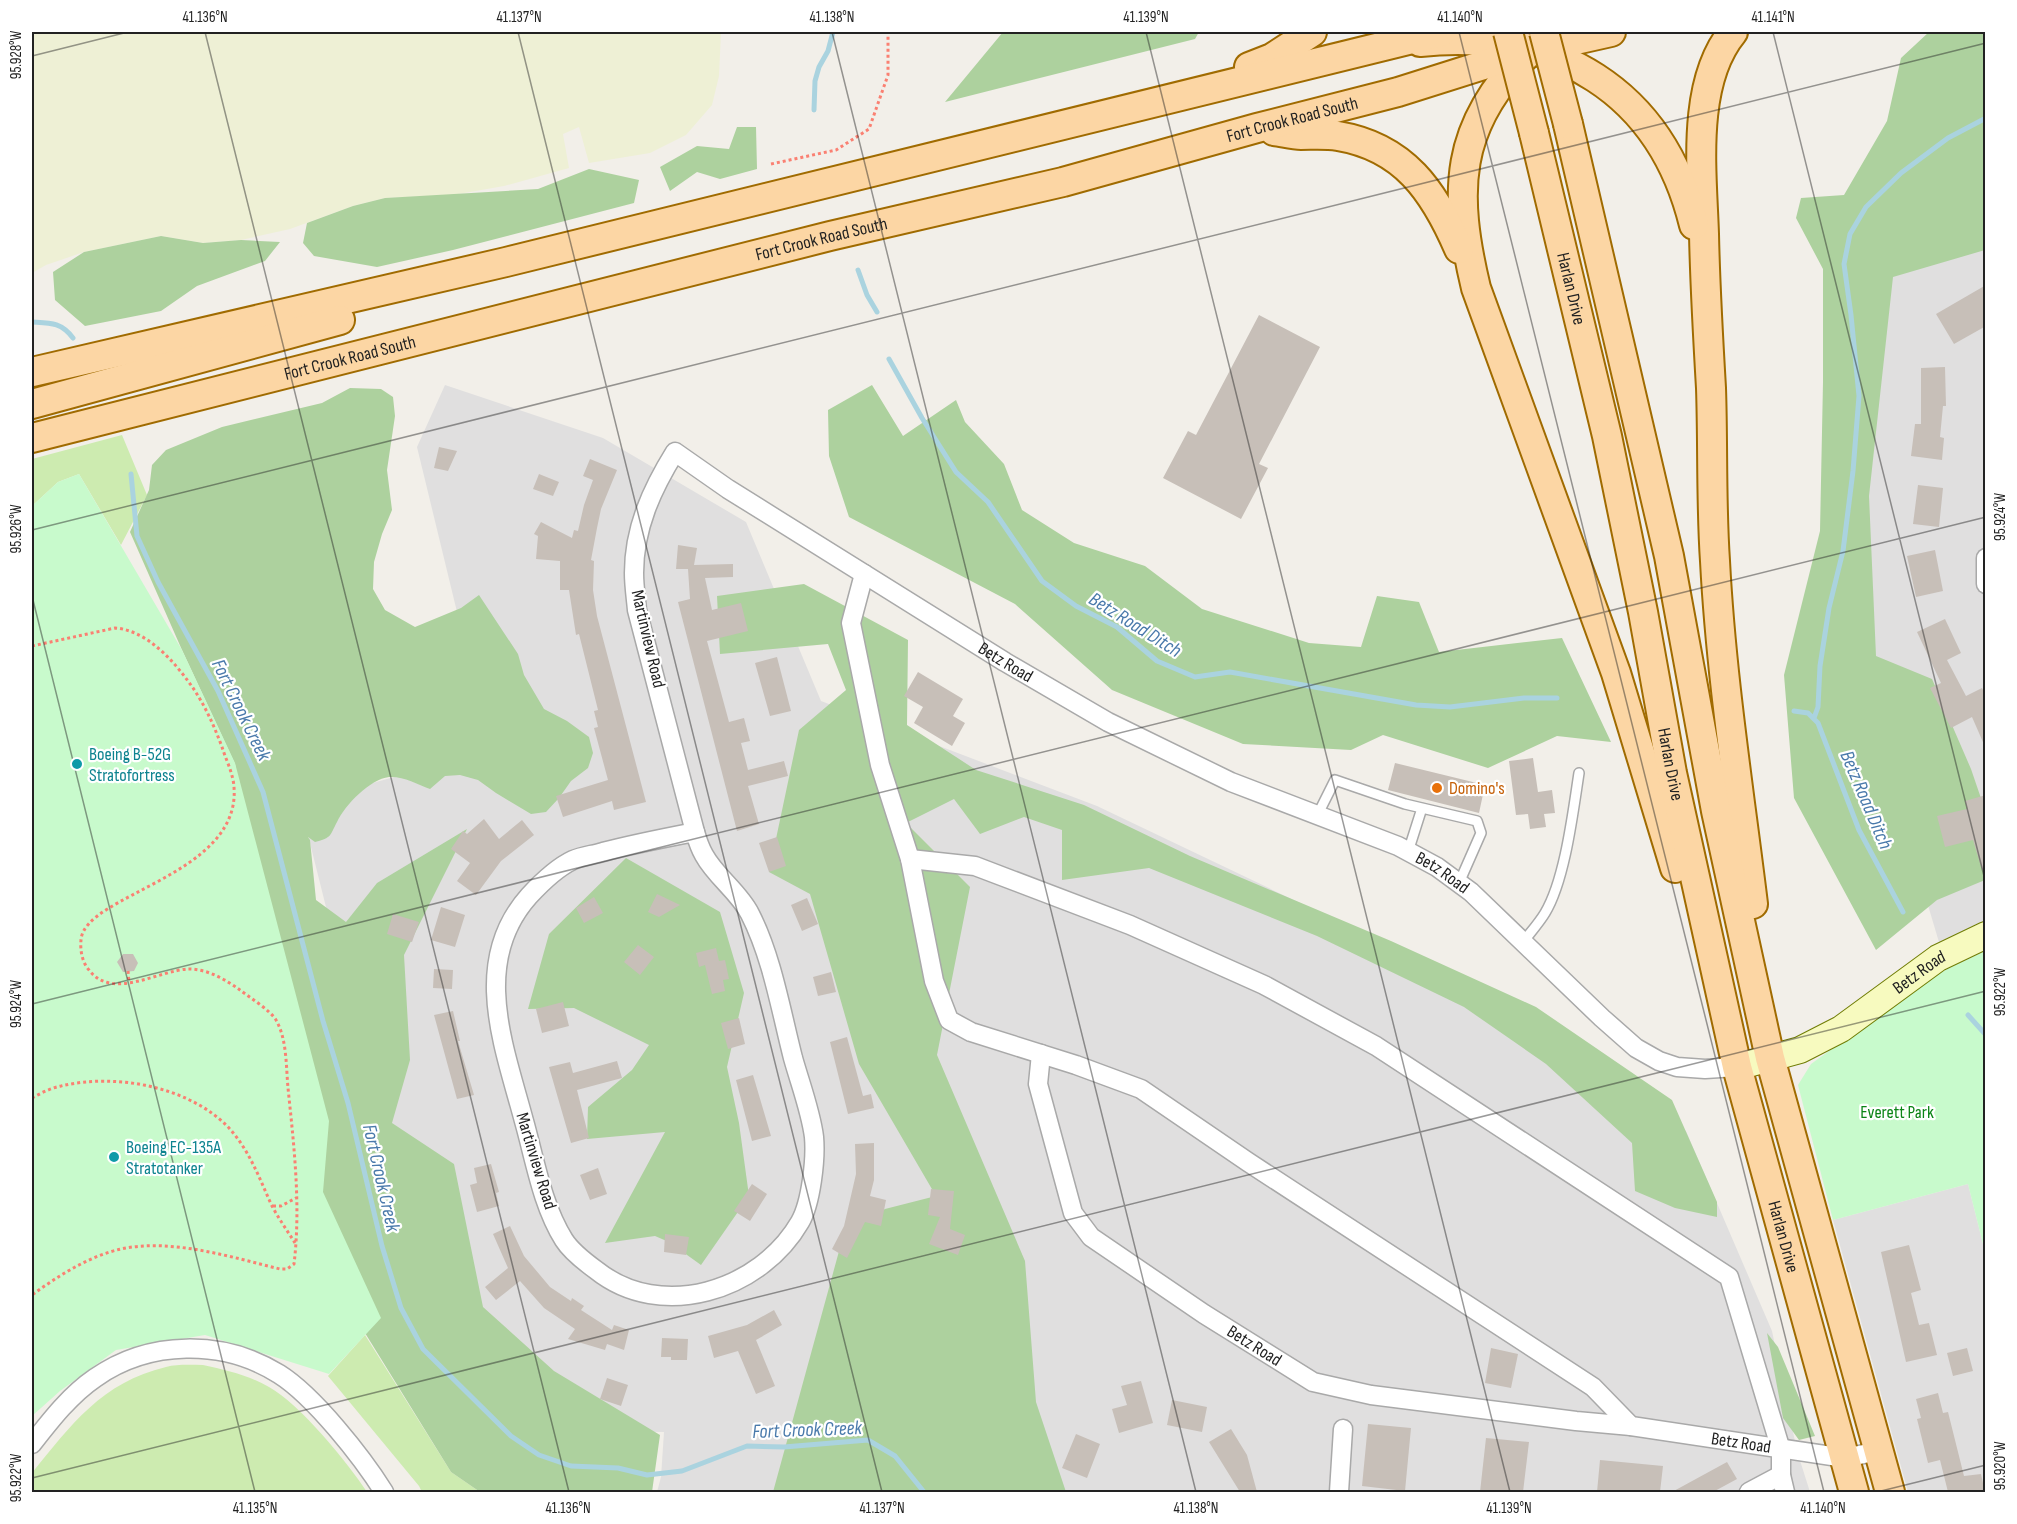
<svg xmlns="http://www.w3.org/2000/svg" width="2017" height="1524" font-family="'Sofia Sans Condensed',sans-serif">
<rect width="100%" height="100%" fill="#f2efe9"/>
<path fill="#e0dfdf" d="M1985,245V951L1947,969L1859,674L1880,271Z
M445,385L603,438L746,522L821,701L1097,806L1480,989L1686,1131L1772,1331L1797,1451L1810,1492H657L661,1477L664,1432L607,1431L552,1412L406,1227L300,803L485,752L458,616L417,447Z
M1968,1184L1985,1252V1492H1908L1833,1220Z"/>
<path fill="#eef0d5" d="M32,32H721L719,76L712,105L686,135L650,153L589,163L579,127L563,134L569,168L504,186L453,195L385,198L353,206L290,229L241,240L203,243L161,236L84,252L46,265L32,273Z"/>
<path fill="#cdebb0" d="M122,435L147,495L121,545L79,474L58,482L32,506V459Z
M365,1335L451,1472L480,1492H422L419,1486L328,1376Z
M203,1365C226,1370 248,1375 269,1387C300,1404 348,1463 367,1492H32V1473C71,1425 102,1382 166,1367C177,1364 191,1365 203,1365Z"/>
<path fill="#add19e" d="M1003,32H1199L1195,39L945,102Z
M1929,32H1985V250L1893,277L1869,496L1876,656L1932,679L1971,769L1985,810V880L1937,900L1876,950L1794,798L1784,675L1820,531L1823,382V269L1796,218L1801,198L1844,195L1887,121L1901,58Z
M737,127H756L757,169L720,179L697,172L670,191L660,167L697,146L729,149Z
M589,169L639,180L634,203L453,250L377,267L314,256L303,243L307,223L353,206L385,198L538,189Z
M161,236L203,243L241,240L280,242L265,261L197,286L161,311L85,326L55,300L53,272L84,252Z
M872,385L903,436L956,400L965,422L1004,464L1022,510L1074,543L1145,566L1202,609L1309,643L1361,647L1377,596L1419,602L1439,652L1562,638L1611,742L1557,736L1488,768L1383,735L1351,750L1243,744L1112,690L1015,604L849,517L829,456L828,410Z
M350,388L381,389L393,397L395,416L387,470L392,510L382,534L374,562L373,589L385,610L415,627L461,608L479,595L518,654L524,675L544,709L567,721L589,737L593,753L588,768L571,781L559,798L546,812L531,814L496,793L478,780L460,775L445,776L430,789C417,784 403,776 389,777C370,779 345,805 337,822C330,835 332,838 315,842L308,837L310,840L316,900L346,922L377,883L467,829L404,955L410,1060L392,1123L454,1164L483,1307L554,1371L660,1435L652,1492H480L451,1472L331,1278L235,764L182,650L130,532L149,490L152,465L166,450L222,427L322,403Z
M804,584L908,640L907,725L976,770L1084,805L1190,856L1391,941L1536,1007L1672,1100L1717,1202V1217L1675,1208L1635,1191L1632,1143L1546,1064L1464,1007L1317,936L1149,868L1062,880V830L1024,817L980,834L954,799L906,823L970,887L937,1055L1025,1261L1036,1402L1066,1492H773L844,1233L885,1209L936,1196L859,1064L810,894L769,872L799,730L846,690L828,644L720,654L717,596Z
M626,858L720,912L744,993L727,1067L739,1123L749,1196L701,1265L669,1242L655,1236L605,1243L665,1132L587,1139L588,1107L632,1070L649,1045L574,1008L528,1009L549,934Z
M1767,1333L1778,1347L1815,1436L1799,1440L1783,1418Z"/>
<path fill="#c8facc" d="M79,474L182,650L235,763L329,1121L323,1192L381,1318L329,1374L205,1335L116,1350L60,1391L32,1416V506L58,482Z
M1985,951V1252L1968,1184L1833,1220L1798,1085L1811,1064L1919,986L1947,969Z"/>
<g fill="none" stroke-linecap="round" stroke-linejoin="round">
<path stroke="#aad3df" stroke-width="5" d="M814,110L815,81L819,67L828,51L833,32
M858,270L867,295L877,312
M32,322C50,323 61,322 73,338
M889,359L922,418L956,472L988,502L1042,581L1076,606L1117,627L1157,661L1195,677L1230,672L1416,705L1450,707L1524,698H1557
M131,474L137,536L158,582L218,691L263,792L323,1021L348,1103L382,1246L401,1308L423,1349L511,1436L539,1455L571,1466L618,1468L647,1475L682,1471L747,1446L784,1447L868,1440L895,1456L924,1492
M1794,711L1808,713L1818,723L1859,830L1903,912
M1814,718L1818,707L1820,666L1829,608L1843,551L1853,471L1859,396L1851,315L1844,264L1850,234L1866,207L1901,173L1948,138L1986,118
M1968,1015L1986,1035"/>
</g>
<path fill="#c7bfb8" d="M1986,285V326L1954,344L1936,314Z
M1259,315L1320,347L1259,464L1268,468L1241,519L1163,478L1188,431L1196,435Z
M1945,367L1946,406H1943L1940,437L1944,438L1942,460L1911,456L1915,424H1921V368Z
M439,447L457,451L448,471L434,468Z
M590,459L617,470L601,509L597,528L591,560L594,561L593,590L597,616L646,802L614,810L612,801L563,817L556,796L608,780L594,728L598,727L594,711L598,710L579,634L576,635L569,590H560V561L536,559L538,536L534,534L541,522L572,538L574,530L578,531L584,505L593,480L583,476Z
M539,474L559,482L553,496L533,489Z
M1918,485L1943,488L1939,527L1913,524Z
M678,545L697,548L694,565L733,564V577L705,578L712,610L741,603L748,631L707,641L729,722L744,718L750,741L741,743L748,770L784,761L788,776L748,786L759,824L737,831L678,602L690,599L688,569H676Z
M1935,550L1943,591L1916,597L1907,556Z
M1945,619L1961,653L1947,660L1966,696L1982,688L1986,696V749L1972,717L1951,728L1930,688L1941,683L1917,632Z
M777,657L791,711L770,716L755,663Z
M918,672L963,699L953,716L965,723L952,746L914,723L923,707L904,696Z
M1533,758L1538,792L1552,790L1555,813L1544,814L1546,827L1530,829L1528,814L1516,815L1509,761Z
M1395,763L1485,785L1479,813L1388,790Z
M1986,795V870H1982L1973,840L1945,847L1937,816L1967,809L1965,801Z
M484,819L499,839L522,820L534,835L501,861L476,895L457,881L470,863L451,849L463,831L467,834Z
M777,837L786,866L769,872L759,843Z
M657,894L680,905L659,917L648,912Z
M594,897L603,913L584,923L576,908Z
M807,898L818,924L802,931L791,905Z
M441,907L465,915L455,947L431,940Z
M393,914L419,922L412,942L387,934Z
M638,945L654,957L640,975L624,962Z
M716,948L719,961L725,960L729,979L723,980L725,991L712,994L705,965L699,967L696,953Z
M123,954H133L138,963L134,971L123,972L117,962Z
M434,969L453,970L452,989L433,988Z
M831,972L836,992L818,996L813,977Z
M563,1002L569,1026L542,1033L536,1009Z
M453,1011L460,1041H458L474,1095L457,1099L434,1015Z
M739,1018L745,1044L728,1049L721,1023Z
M847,1037L863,1096L871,1094L874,1108L848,1114L830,1042Z
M617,1061L622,1078L577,1090L589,1138L571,1143L549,1067L570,1062L573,1073Z
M753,1075L771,1136L752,1141L736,1080Z
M874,1143V1180L870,1196L886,1200L881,1226L865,1222L847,1258L832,1249L844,1226L856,1174L855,1144Z
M491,1164L499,1192L496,1193L499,1206L477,1212L470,1185L477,1183L474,1168Z
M598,1168L607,1194L590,1200L580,1175Z
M752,1184L767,1194L750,1221L734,1211Z
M931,1189L954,1191L950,1229L965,1235L958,1255L929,1244L940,1217L928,1215Z
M510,1226L524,1256L550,1287L571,1301L572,1298L584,1306L581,1310L612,1330L614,1325L629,1330L624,1350L607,1344L605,1350L568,1339L575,1329L544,1308L520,1281L496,1300L485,1287L508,1268L493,1234Z
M665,1234L689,1237L686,1255L664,1252Z
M1909,1245L1921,1290L1911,1293L1919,1325L1929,1323L1937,1355L1906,1362L1881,1252Z
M774,1310L782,1325L756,1340L775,1386L756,1394L738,1351L714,1358L708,1336L747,1325Z
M662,1338L688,1339L687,1360H671V1357H661Z
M1491,1348L1518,1354L1511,1388L1485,1383Z
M1967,1348L1973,1371L1953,1376L1947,1353Z
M607,1378L628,1385L621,1406L600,1399Z
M1141,1381L1153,1423L1119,1433L1112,1409L1127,1405L1121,1386Z
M1938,1393L1943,1413L1948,1412L1964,1476L1981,1474L1985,1492H1948L1940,1460L1928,1463L1917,1419L1921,1418L1916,1399Z
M1172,1400L1207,1407L1202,1432L1167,1425Z
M1368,1424L1411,1428L1405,1491L1362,1486Z
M1231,1429L1247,1455L1257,1492H1240L1209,1442Z
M1076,1434L1100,1444L1087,1478L1062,1468Z
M1486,1438L1529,1442L1523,1492H1480Z
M1600,1460L1663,1466L1660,1492H1597Z
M1727,1462L1737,1479L1713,1492H1672Z"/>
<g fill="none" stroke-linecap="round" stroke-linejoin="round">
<defs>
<path id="lane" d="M1317,816L1335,780L1405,804L1477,821L1481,833L1459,883
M1408,852L1422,808
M1523,942C1530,933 1539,923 1545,913C1565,880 1573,812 1579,773"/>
<g id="street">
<path d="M1986,558V584"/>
<path id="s1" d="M864,574L851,623L880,765L910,859L934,981L949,1020L971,1032L1076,1065L1141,1089L1248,1162L1593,1387L1631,1426L1845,1458L1878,1451"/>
<path id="s2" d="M695,832L637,610C636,598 634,586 634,573C634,528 652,489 675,452L728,489L1005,662L1108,722L1231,782L1398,846L1437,867L1471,892L1602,1018L1636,1048L1659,1061L1677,1067L1705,1069L1737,1067"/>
<path d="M695,832C697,839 700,848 704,855C716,877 739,892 750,914C772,957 781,1011 793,1058C800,1083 811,1112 814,1137C816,1159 811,1203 800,1222C760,1291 661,1322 596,1270C585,1262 571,1251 564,1240C542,1205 535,1160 524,1121C504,1046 470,962 529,896C541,883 556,868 573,860C582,856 593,855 603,852C633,844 664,838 695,832Z"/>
<path d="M910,859L975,866L1130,925L1264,985L1376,1046L1729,1277L1781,1450V1475L1785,1492"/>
<path id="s3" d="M1041,1054L1038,1084L1073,1213L1091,1237L1204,1314L1313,1382L1371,1395L1576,1421L1631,1426"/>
<path d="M32,1444C50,1421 70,1395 95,1378C149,1340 223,1339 279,1374C314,1396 362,1457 384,1492"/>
<path d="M1339,1492L1343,1429"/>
<path d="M1749,1492L1781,1475"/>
</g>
<g id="secondary">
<path id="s4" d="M1737,1067L1800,1050L1841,1029L1938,958L1986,935"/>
</g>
<g id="primary">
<path d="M1733,32C1691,83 1702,171 1704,234C1705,285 1708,337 1711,388C1713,446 1711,503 1715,561C1721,676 1739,790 1753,904"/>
<path d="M1420,42C1555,28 1661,90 1694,225"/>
<path d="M1528,53C1454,126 1453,192 1476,288L1616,673L1675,868"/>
<path d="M1249,67L1272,58L1312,32"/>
<path d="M1568,124L1669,556L1716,811L1770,1058L1890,1492"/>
<path d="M1274,131C1283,132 1292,135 1301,135C1313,135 1326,134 1338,136C1404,147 1434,191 1459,249"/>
<path id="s5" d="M1534,133L1607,436L1643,612L1672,773L1737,1067L1854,1492"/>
<path d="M32,372L506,262L1441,32"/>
<path d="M32,404L340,320"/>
<path id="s6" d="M32,438L830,236L1063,182L1257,128L1398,92L1531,50L1611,32"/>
</g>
</defs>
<use href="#lane" stroke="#a9a9a9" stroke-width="12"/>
<use href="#street" stroke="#a9a9a9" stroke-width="21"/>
<use href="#secondary" stroke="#707d05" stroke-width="28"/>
<use href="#primary" stroke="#a06b00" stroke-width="32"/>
<path stroke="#fa8072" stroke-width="3" stroke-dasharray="3 3" stroke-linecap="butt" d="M771,164L836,150L869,129L888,75V32
M32,646L115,628C145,630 171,658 188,681C203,701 213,723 222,747C226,760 233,773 234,787C241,876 84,894 81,940C80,950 82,962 89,970C112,1001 159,970 189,969C208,969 226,980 240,990C249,997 270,1010 276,1020C287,1039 286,1066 288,1088C294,1146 301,1206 294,1264L287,1269H280C231,1257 171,1238 121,1249C89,1256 58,1276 32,1295
M128,971L129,982
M32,1098C41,1093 51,1088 61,1086C115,1073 189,1086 229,1128C249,1150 259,1177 271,1204C278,1218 287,1230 295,1243
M273,1206H281L296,1198"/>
<use href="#lane" stroke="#fff" stroke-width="9"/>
<use href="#street" stroke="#fff" stroke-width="18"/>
<use href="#secondary" stroke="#f7fabf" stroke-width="26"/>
<use href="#primary" stroke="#fcd6a4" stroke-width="28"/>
<defs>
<path id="primary-bridge" d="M1508,32L1534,133
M1544,32L1568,124"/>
</defs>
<use href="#primary-bridge" stroke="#a06b00" stroke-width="32" stroke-linecap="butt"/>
<use href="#primary-bridge" stroke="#fcd6a4" stroke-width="28"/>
</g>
<path fill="none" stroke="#222" stroke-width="1.5" stroke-opacity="0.45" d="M205,32L569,1492M518,32L882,1492M832,32L1196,1492M1146,32L1510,1492M1459,32L1824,1492M1773,32L1986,884M32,56L128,32M32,530L1986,43M32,596L255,1492M32,1004L1986,517M32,1478L1986,991M1877,1492L1986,1465"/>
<g fill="#0f9aa8" stroke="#fff" stroke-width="2">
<circle cx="77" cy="764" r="6"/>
<circle cx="114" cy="1157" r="6"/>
</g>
<circle fill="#e8710a" stroke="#fff" stroke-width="2" cx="1437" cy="788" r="6"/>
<g text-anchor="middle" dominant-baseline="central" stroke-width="4.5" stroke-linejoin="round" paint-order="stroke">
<g font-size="18" fill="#222" stroke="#fff">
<text stroke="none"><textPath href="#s6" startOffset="1300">Fort Crook Road South</textPath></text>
<text stroke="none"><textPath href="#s6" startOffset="814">Fort Crook Road South</textPath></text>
<text stroke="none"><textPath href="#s5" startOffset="160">Harlan Drive</textPath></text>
<text stroke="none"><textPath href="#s6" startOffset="328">Fort Crook Road South</textPath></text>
<text transform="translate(648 639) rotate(77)">Martinview Road</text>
<text stroke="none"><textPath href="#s2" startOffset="788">Betz Road</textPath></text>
<text stroke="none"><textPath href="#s5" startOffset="646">Harlan Drive</textPath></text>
<text stroke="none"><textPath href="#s2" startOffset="1274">Betz Road</textPath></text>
<text stroke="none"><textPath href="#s4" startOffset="208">Betz Road</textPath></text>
<text transform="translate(536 1161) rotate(73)">Martinview Road</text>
<text stroke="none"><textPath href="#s5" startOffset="1132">Harlan Drive</textPath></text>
<text stroke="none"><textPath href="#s3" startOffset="390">Betz Road</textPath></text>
<text stroke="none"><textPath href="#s1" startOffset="1372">Betz Road</textPath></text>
</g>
<g font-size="18" fill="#0d838f" stroke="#fff" text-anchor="start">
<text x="89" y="754">Boeing B-52G<tspan x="89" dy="21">Stratofortress</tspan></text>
<text x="126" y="1147">Boeing EC-135A<tspan x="126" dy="21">Stratotanker</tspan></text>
</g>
<g font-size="18" fill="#c56008" stroke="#fff" text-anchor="start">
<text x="1449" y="788">Domino's</text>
</g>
<g font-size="18" fill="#0c8416" stroke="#fff">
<text x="1897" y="1112">Everett Park</text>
</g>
<g font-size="20" font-style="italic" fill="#4a7aab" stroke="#fff">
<text transform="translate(1135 625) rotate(32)">Betz Road Ditch</text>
<text transform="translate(241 710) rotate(64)">Fort Crook Creek</text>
<text transform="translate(1866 800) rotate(67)">Betz Road Ditch</text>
<text transform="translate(381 1178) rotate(77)">Fort Crook Creek</text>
<text transform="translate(807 1430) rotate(-2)">Fort Crook Creek</text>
</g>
</g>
<rect width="2017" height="1524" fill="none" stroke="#ffffff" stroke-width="66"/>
<rect x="33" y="33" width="1951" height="1458" fill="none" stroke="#222" stroke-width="2"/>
<g font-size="15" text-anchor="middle" fill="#222">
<text x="205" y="22">41.136°N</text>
<text x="519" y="22">41.137°N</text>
<text x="832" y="22">41.138°N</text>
<text x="1146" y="22">41.139°N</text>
<text x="1460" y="22">41.140°N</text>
<text x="1773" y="22">41.141°N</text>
<text transform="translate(16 55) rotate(-90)" y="5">95.928°W</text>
<text transform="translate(2000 517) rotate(-90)" y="5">95.924°W</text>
<text transform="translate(16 529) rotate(-90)" y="5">95.926°W</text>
<text transform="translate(2000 992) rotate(-90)" y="5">95.922°W</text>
<text transform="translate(16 1004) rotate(-90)" y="5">95.924°W</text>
<text transform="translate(2000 1466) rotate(-90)" y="5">95.920°W</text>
<text transform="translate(16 1478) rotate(-90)" y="5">95.922°W</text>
<text x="255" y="1513">41.135°N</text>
<text x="568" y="1513">41.136°N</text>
<text x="882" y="1513">41.137°N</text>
<text x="1196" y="1513">41.138°N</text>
<text x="1509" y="1513">41.139°N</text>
<text x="1823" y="1513">41.140°N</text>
</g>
</svg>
